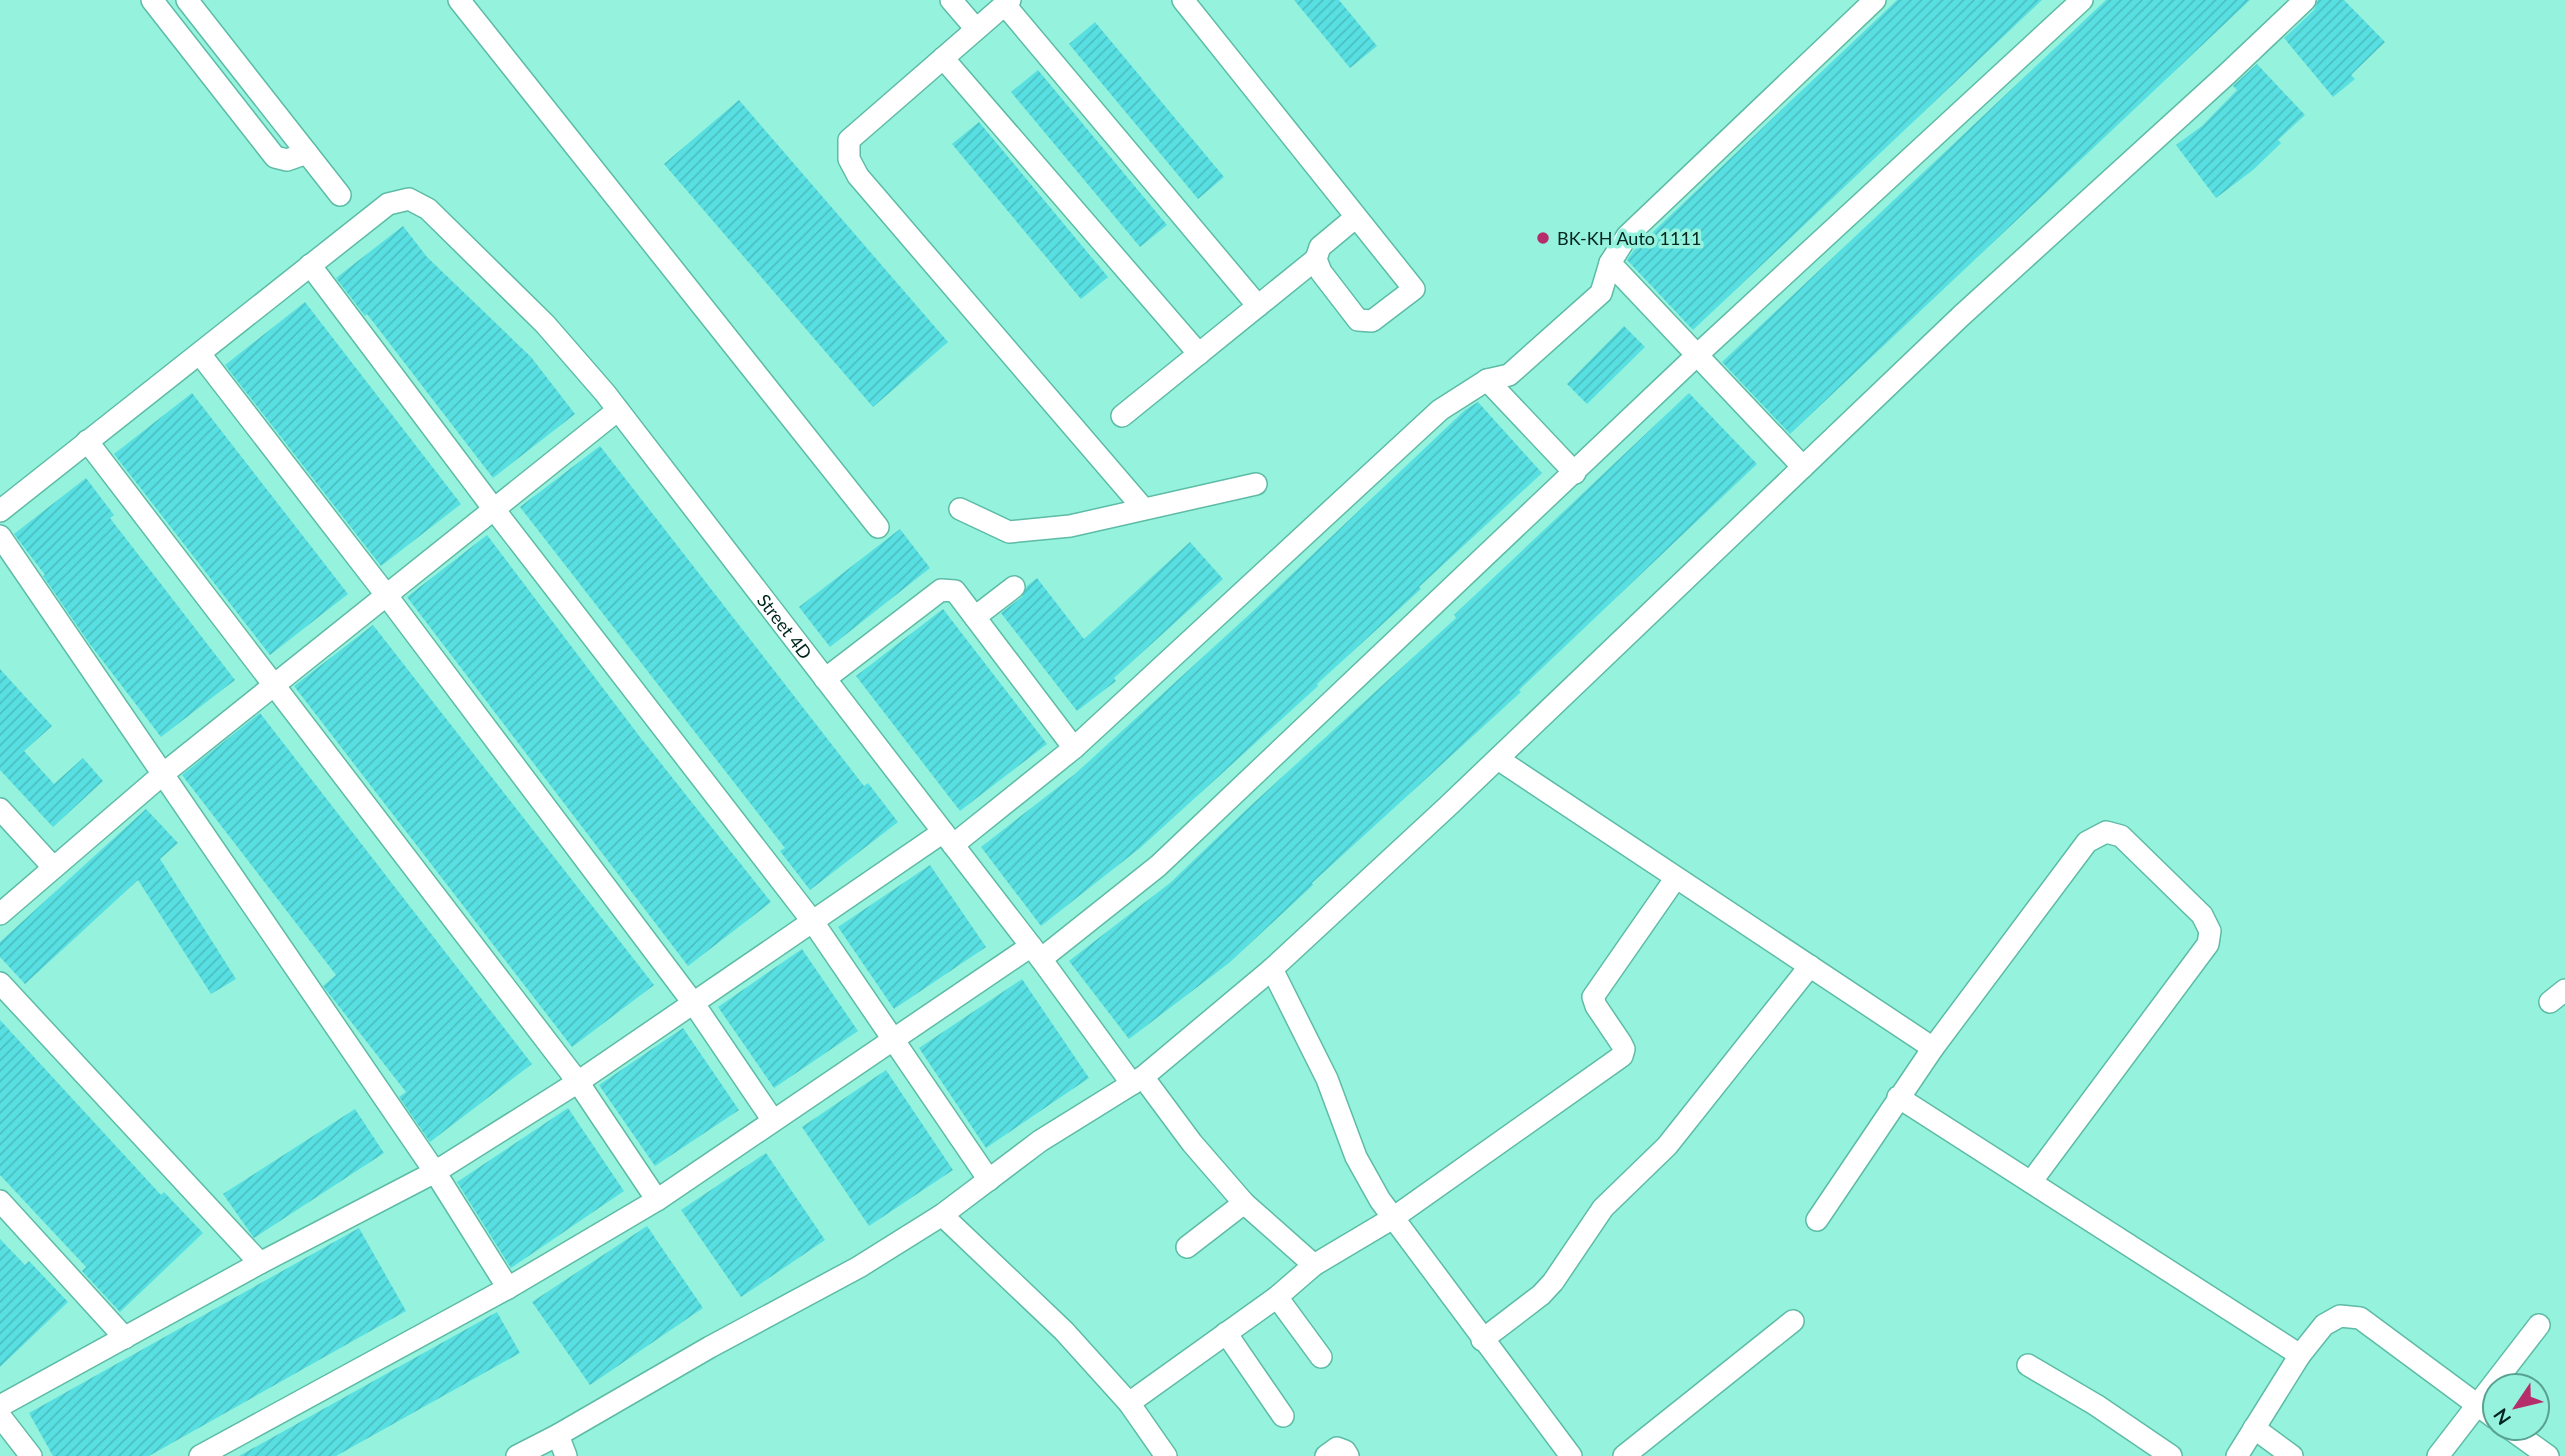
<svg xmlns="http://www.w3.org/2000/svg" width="2565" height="1456" font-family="Lato,sans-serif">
<defs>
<pattern id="building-hatch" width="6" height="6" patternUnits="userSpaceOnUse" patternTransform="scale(1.75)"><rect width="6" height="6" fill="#58dfe2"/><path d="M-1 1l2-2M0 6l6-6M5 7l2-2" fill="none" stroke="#4bbfc1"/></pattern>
</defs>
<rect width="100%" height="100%" fill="#95f3dd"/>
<path fill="url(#building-hatch)" d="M1294,0H1339L1377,46L1350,68Z
M1897,0H2042L1693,330L1627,260L1634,250Z
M2106,0H2250L1790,434L1722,362Z
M2318,0H2344L2385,42L2351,75L2355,79L2333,97L2284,38L2314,10Z
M1095,22L1224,177L1198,199L1069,44Z
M2257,64L2305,115L2278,140L2281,143L2253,170L2216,198L2176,145L2202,126L2237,90L2233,86Z
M1038,70L1167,225L1140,247L1011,92Z
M739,100L948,342L873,407L664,164Z
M979,122L1108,277L1081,299L952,144Z
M403,226L427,257L531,357L575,414L493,478L367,314L365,316L336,278Z
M305,302L461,504L381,566L225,365Z
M1624,326L1645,347L1587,404L1567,384Z
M192,393L348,594L270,655L114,454Z
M1689,393L1757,464L1519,690L1521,692L1312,883L1313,885L1229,963L1129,1039L1069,961L1170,883L1246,810L1456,618L1454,615Z
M1478,402L1542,473L1419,587L1421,589L1317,684L1318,686L1140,848L1041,926L981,847L1075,774L1252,612L1465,410Z
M600,446L864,786L868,783L898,822L810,890L780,851L785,848L520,507Z
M86,478L114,515L110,518L235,680L161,737L89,643L43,576L45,575L14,534Z
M900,529L930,568L830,647L799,607Z
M487,535L640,737L771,902L688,966L407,597Z
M1190,542L1223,579L1114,678L1116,681L1077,711L1001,613L1022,597L1027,586L1037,578L1084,639Z
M943,609L1047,744L960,811L856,676Z
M373,625L654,985L572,1047L294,686Z
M0,669L52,726L24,751L54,784L83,758L103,781L53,827L0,770Z
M260,713L532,1064L430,1142L399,1097L406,1092L323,986L336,975L182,775Z
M146,809L178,843L160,859L236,979L211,994L138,880L25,984L0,957V942Z
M930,865L986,947L894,1009L838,927Z
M802,949L858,1031L774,1088L718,1007Z
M1022,979L1089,1078L986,1148L919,1048Z
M0,1020L161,1195L164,1192L203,1233L120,1312L82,1271L86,1267L0,1175Z
M683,1028L739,1110L655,1166L599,1085Z
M886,1070L953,1170L869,1226L802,1127Z
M568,1108L624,1191L511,1268L457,1182Z
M355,1109L384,1153L254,1238L223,1194Z
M766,1153L825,1240L741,1297L681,1210Z
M647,1226L703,1308L590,1385L532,1302Z
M359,1228L406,1311L149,1456H53L29,1413Z
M0,1239L25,1265L29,1261L68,1302L0,1367Z
M497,1312L520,1353L336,1456H239Z"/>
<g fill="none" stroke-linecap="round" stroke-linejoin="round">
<defs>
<g id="minor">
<path d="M152,0L275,157L287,160L307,153"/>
<path d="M187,0L340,195"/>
<path d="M459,0L878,527"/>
<path d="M951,0L976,29"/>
<path d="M1010,0L849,140V159L858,176L1143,508"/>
<path d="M1183,0L1414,289L1372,321L1358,320L1321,272L1316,259L1320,247L1356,217"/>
<path d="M1005,5L1258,306"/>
<path d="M943,58L1199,354"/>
<path d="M1610,263L1803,467"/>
<path d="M310,265L493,508L813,922L989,1180"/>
<path d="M200,354L387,596L694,1004L772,1119"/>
<path d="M1487,380L1575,473"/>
<path d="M1122,416L1316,259"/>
<path d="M87,441L578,1082L657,1200"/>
<path d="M960,509L1009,532L1070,526L1256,484"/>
<path id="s1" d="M0,511L388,204L409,199L428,209L545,324L605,393L1041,959L1132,1084"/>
<path d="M0,536L435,1172L508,1288"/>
<path d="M975,617L1014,587"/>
<path d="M825,679L941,590L955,591L1074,748"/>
<path d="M1498,759L1933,1048"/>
<path d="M0,809L53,867"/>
<path d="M953,845L1074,748L1440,410L1487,380L1509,375L1601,293L1610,263L1627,236L1875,0"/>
<path d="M0,914L163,774L618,410"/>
<path d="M1041,959L1158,866L1696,356L2082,0"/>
<path d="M1272,969L1327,1079L1356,1157L1380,1200L1571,1456"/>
<path d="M0,983L260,1263"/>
<path d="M2550,1002L2565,990"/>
<path d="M1143,1077L1192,1143L1244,1203L1314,1265"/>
<path d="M1898,1097L2300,1355"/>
<path d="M0,1201L125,1338"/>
<path d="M942,1215L1064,1331L1129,1403L1166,1456"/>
<path d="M1817,1220L1933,1048L2087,842L2106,832L2121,836L2202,915L2210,931L2208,944L2031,1182"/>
<path d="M1187,1247L1244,1203"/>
<path d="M1277,1297L1321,1357"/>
<path d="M1226,1333L1283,1416"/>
<path d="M1482,1340L1541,1295L1553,1282L1603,1208L1667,1146L1810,966"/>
<path d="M2028,1365L2096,1405L2171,1456"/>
<path d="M1129,1403L1277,1297L1314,1265L1393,1218L1622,1056L1624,1049L1621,1043L1596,1006L1593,997L1675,879"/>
<path d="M0,1406L260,1263L435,1172L578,1082L943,832"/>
<path d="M0,1416L31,1456"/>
<path d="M2254,1428L2292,1456"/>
<path d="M2509,1428L2548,1456"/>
<path d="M558,1435L566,1456"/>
<path d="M200,1456L508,1288L657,1200L1031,946"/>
<path d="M517,1456L558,1435L710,1347L859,1267L942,1215L1040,1141L1143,1077L1272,969L1447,807L1961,316L2227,74L2305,0"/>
<path d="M1326,1456L1337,1448L1345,1451L1348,1456"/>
<path d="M1624,1456L1793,1321"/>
<path d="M2237,1456L2300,1355L2324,1325L2340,1316L2360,1318L2495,1418"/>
<path d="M2438,1456L2539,1325"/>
</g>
</defs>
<use href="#minor" stroke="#5dbba6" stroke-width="24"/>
<use href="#minor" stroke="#fff" stroke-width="21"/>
</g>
<circle fill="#b62d6c" stroke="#95f3dd" stroke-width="2.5" cx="1543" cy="238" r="7"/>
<g text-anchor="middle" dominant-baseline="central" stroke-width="7" stroke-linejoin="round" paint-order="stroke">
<g font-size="18" fill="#00261f" stroke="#95f3dd" text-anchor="start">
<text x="1557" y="238">BK-KH Auto 1111</text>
</g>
<g font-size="18" fill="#00261f" stroke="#95f3dd">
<text stroke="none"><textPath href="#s1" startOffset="1088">Street 4D</textPath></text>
</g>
</g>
<g transform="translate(2516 1407) rotate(235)"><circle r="33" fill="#95f3dd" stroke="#59a191" stroke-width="2"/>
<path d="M0-5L12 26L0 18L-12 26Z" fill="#b62d6c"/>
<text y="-10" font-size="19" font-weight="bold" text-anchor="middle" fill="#00261f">N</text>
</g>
</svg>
